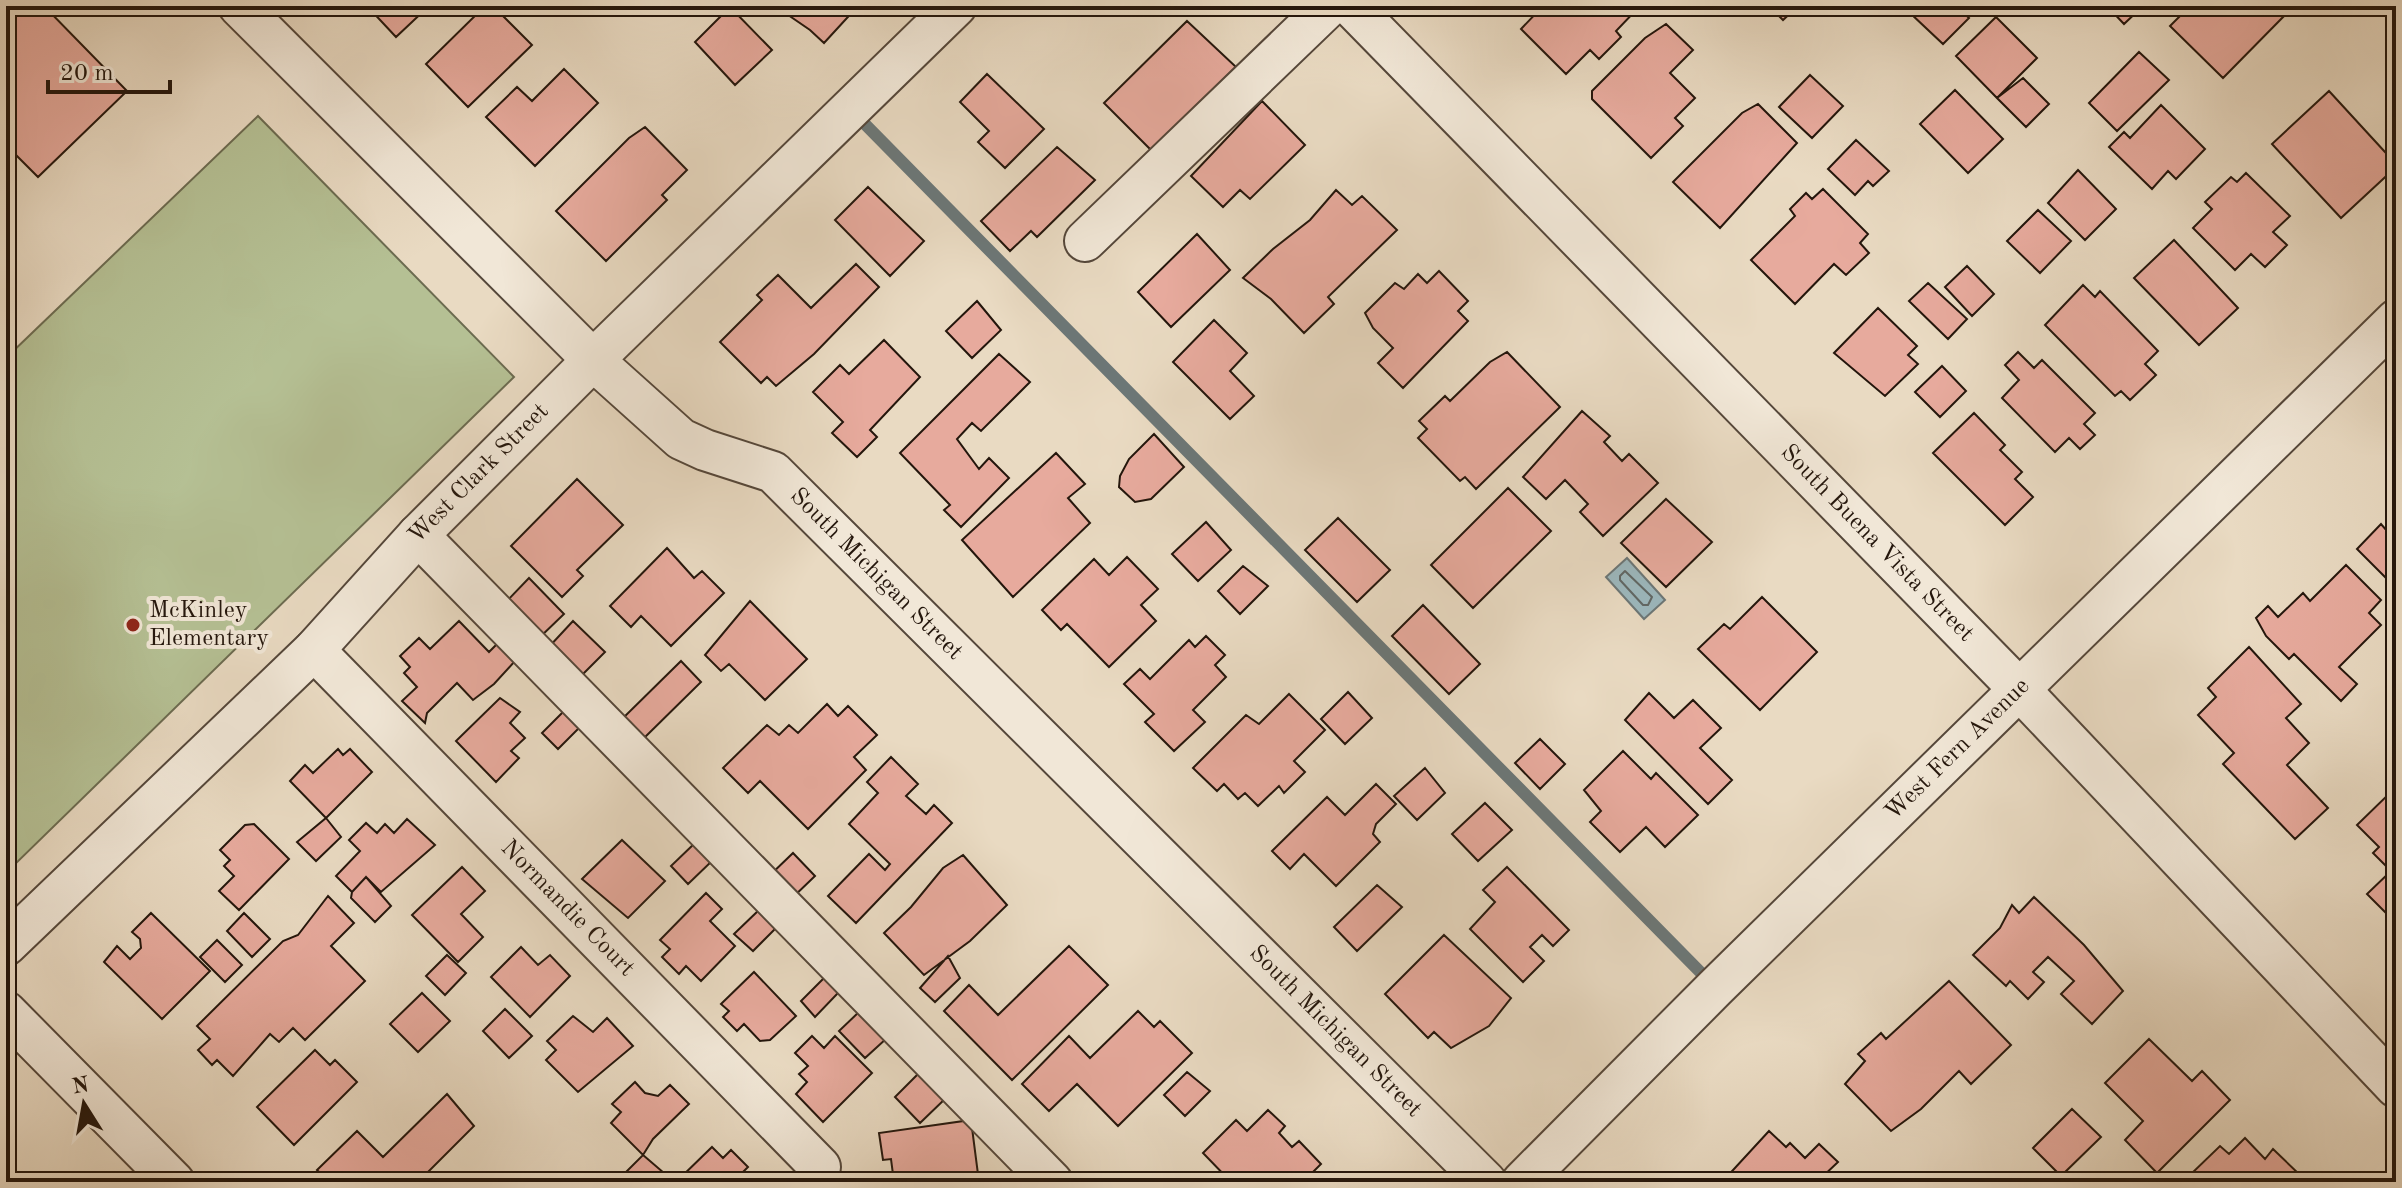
<svg xmlns="http://www.w3.org/2000/svg" width="2402" height="1188" font-family="'Old Standard TT',serif">
<rect width="100%" height="100%" fill="#e9dac2"/>
<filter id="stains"><feTurbulence type="fractalNoise" baseFrequency=".0025" numOctaves="4"/><feColorMatrix values="0 0 0 0 .2 0 0 0 0 .09 0 0 0 0 .02 0 0 0 .5 -.17"/></filter>
<radialGradient id="worn" r=".72"><stop offset=".6" stop-color="#630" stop-opacity="0"/><stop offset="1" stop-color="#630" stop-opacity=".3"/></radialGradient>
<path fill="#b5c094" stroke="#6c6b50" stroke-width="2" d="M258,116L514,377L6,873V358Z"/>
<path fill="#9cb8be" stroke="#6c7777" stroke-width="2" d="M1627,558L1665,600L1644,619L1606,577Z"/>
<g fill="none" stroke-linecap="round" stroke-linejoin="round">
<path stroke="#606765" stroke-width="2" d="M1625,571L1652,597L1648,605H1643L1620,580V576Z"/>
<path stroke="#6c7777" stroke-width="12" d="M853,112L1713,985"/>
</g>
<path fill="#e7aa9d" stroke="#24160c" stroke-width="2" d="M6,6H44L127,91L38,177L6,145Z
M367,6H429L396,37Z
M485,6H493L532,45L468,107L426,64Z
M775,6H858L824,43L810,30Z
M1543,6H1640L1616,31L1621,37L1599,59L1590,50L1566,74L1521,29Z
M1769,6H1798L1783,20Z
M1917,6H1957L1969,18L1943,44L1909,12Z
M2107,6H2143L2124,24Z
M2190,6H2287L2291,9L2223,78L2170,26Z
M730,7L772,50L735,85L695,42Z
M1996,17L2037,58L1997,98L1956,56Z
M1187,21L1236,67L1151,150L1104,103Z
M1666,24L1693,50L1670,73L1695,98L1675,118L1683,126L1651,158L1592,99V91L1645,38Z
M2139,52L2169,80L2117,131L2089,103Z
M564,69L598,103L535,166L486,117L517,87L532,101Z
M987,74L1044,129L1005,168L978,142L989,131L960,102Z
M1810,75L1843,106L1812,138L1779,107Z
M2023,78L2049,104L2026,127L1997,98Z
M1955,90L2003,139L1968,173L1920,124Z
M2329,91L2396,164V167L2341,218L2272,144Z
M1262,101L1305,145L1250,199L1240,190L1223,207L1191,176Z
M1758,104L1797,143L1720,228L1673,182L1742,113Z
M2161,105L2205,149L2176,179L2168,171L2152,189L2109,147L2124,132L2130,138Z
M645,127L687,170L662,195L667,200L606,261L556,211L629,138Z
M1856,140L1889,171L1873,186L1868,181L1855,195L1828,169Z
M1057,147L1095,180L1037,237L1031,231L1010,251L981,221Z
M2078,170L2116,209L2085,240L2048,203Z
M2246,173L2290,216L2273,232L2287,245L2265,267L2251,254L2235,270L2193,228L2212,209L2205,202L2231,177L2237,182Z
M868,187L924,241L890,276L835,220Z
M1823,189L1868,234L1860,243L1869,253L1846,275L1834,264L1795,304L1751,260L1795,216L1790,209L1806,193L1812,199Z
M1336,190L1352,205L1362,196L1397,230L1328,297L1334,304L1304,333L1271,299L1243,278L1273,249L1310,220Z
M2038,210L2071,241L2040,273L2007,241Z
M1197,234L1230,270L1171,327L1138,292Z
M2174,240L2238,308L2199,345L2134,278Z
M856,264L879,287L814,354L776,386L767,377L761,383L720,342L762,300L757,295L778,275L811,308Z
M1967,266L1994,294L1972,316L1945,287Z
M1439,271L1468,301L1458,311L1468,321L1403,388L1378,363L1393,348L1373,328L1365,313L1395,283L1404,289L1418,274L1427,283Z
M1928,283L1967,319L1948,339L1909,301Z
M2083,285L2095,297L2100,291L2158,351L2145,364L2156,375L2130,400L2121,391L2115,396L2045,325Z
M977,301L1001,330L972,358L946,331Z
M1878,308L1917,346L1908,355L1918,364L1885,396L1834,353Z
M1214,320L1247,353L1230,371L1254,396L1230,419L1173,362Z
M884,340L920,377L870,430L877,437L857,457L832,433L843,422L813,392L840,365L849,374Z
M1507,352L1560,407L1476,489L1465,477L1460,481L1418,438L1427,429L1419,421L1445,396L1450,401L1490,362Z
M2018,352L2034,368L2042,360L2095,413L2084,424L2095,435L2080,449L2069,438L2055,452L2002,398L2019,380L2005,365Z
M999,354L1030,382L981,431L972,423L957,439L979,469L989,458L1009,478L961,527L944,510L950,505L900,453Z
M1942,366L1966,391L1940,417L1915,392Z
M1582,411L1610,436L1604,442L1622,461L1629,454L1658,483L1603,536L1580,512L1588,504L1565,480L1546,499L1523,477Z
M1974,413L2005,445L2000,450L2022,472L2015,479L2033,497L2005,525L1933,453Z
M1154,434L1184,467L1151,499L1135,502L1119,487L1120,476L1129,459Z
M1056,453L1085,484L1068,498L1090,523L1013,597L962,540Z
M577,479L623,525L577,570L583,576L562,597L511,546Z
M1508,488L1551,531L1473,608L1431,565Z
M1666,499L1712,542L1666,587L1621,543Z
M1338,518L1390,570L1357,602L1305,550Z
M1206,522L1231,550L1198,581L1172,554Z
M2395,522H2396V588L2357,549L2381,524L2387,531Z
M667,548L694,578L702,571L724,593L671,646L641,616L631,627L610,606Z
M1127,557L1158,589L1141,605L1156,621L1109,667L1067,624L1061,630L1042,610L1094,559L1109,575Z
M2346,565L2381,600L2369,613L2381,625L2339,667L2357,684L2341,701L2294,654L2289,659L2266,636L2256,618L2268,606L2278,617L2303,593L2310,601Z
M1243,566L1268,586L1240,614L1218,591Z
M529,578L564,614L538,639L504,604Z
M1762,597L1817,652L1760,710L1698,649L1724,624L1730,629Z
M750,601L807,659L765,700L729,664L721,671L705,655Z
M1423,605L1480,664L1449,694L1392,636Z
M459,621L489,652L498,643L515,661L494,684L473,700L457,683L427,713L425,723L402,701L417,687L404,673L410,667L400,656L419,638L430,649Z
M573,621L605,652L578,679L547,649Z
M1206,636L1225,655L1215,665L1226,677L1193,710L1205,722L1174,751L1145,722L1154,714L1124,684L1140,669L1150,679L1189,640L1195,647Z
M2249,647L2301,704L2286,718L2309,743L2287,765L2328,808L2295,839L2223,764L2234,753L2198,715L2216,697L2208,688Z
M681,661L701,682L639,743L619,722Z
M1348,692L1372,718L1345,744L1321,719Z
M1649,693L1674,718L1693,700L1721,728L1700,748L1732,780L1708,804L1625,720Z
M1289,694L1325,730L1294,761L1305,772L1284,793L1279,786L1258,806L1245,793L1238,799L1224,784L1217,791L1193,768L1246,715L1259,724Z
M500,698L520,712L510,723L525,738L511,751L519,758L496,782L456,741Z
M827,704L838,716L848,706L877,735L854,757L866,770L808,829L760,781L748,793L723,768L767,725L779,735L789,725L798,733Z
M565,710L580,727L558,749L542,733Z
M1540,739L1565,764L1540,789L1515,763Z
M338,749L343,755L350,749L372,772L326,818L290,781L305,765L313,773Z
M1623,751L1651,779L1656,773L1698,815L1665,847L1646,827L1620,852L1590,822L1601,811L1584,790Z
M891,757L918,784L906,796L926,814L934,805L952,823L856,923L828,896L869,854L885,870L890,864L849,824L878,793L867,782Z
M1425,768L1445,793L1417,820L1394,796Z
M1376,784L1396,804L1376,824L1373,834L1380,842L1336,886L1304,854L1290,869L1272,851L1327,797L1345,815Z
M2396,787V923L2367,894L2391,871L2373,853L2379,847L2357,825Z
M1485,803L1512,830L1478,861L1452,834Z
M326,818L341,837L316,861L297,842Z
M407,819L435,845L381,892L366,877L352,892L336,876L360,851L349,840L366,823L377,833L385,824L394,833Z
M254,824L289,859L239,910L219,891L234,876L224,866L230,860L220,850L245,825Z
M622,840L665,881L628,918L582,879Z
M696,842L713,860L688,884L671,866Z
M793,853L815,876L789,901L767,878Z
M963,855L1007,905L970,941L924,975L884,933L911,907L943,868Z
M462,867L485,891L461,914L483,937L458,962L412,915Z
M1507,867L1569,930L1553,946L1542,935L1530,947L1544,961L1523,982L1470,929L1495,902L1483,890Z
M366,877L391,906L375,922L351,898L352,892Z
M1377,885L1402,907L1357,951L1334,927Z
M706,893L722,909L710,921L735,946L701,981L686,966L679,974L662,957L670,949L660,940Z
M328,896L354,923L331,946L365,981L305,1040L293,1028L279,1042L270,1034L233,1076L217,1060L212,1065L198,1050L210,1039L197,1026L283,941L298,935Z
M2034,897L2084,945L2123,991L2092,1024L2061,994L2074,981L2048,957L2033,972L2044,982L2028,999L2010,981L2006,986L1973,955L2000,928L2012,905L2019,913Z
M760,909L777,927L753,951L734,934Z
M151,913L210,971L162,1019L104,962L117,946L130,959L141,948L140,939L132,932Z
M244,913L270,939L252,957L227,931Z
M1444,935L1511,998L1489,1026L1451,1048L1434,1032L1428,1038L1385,994Z
M217,940L242,965L225,982L200,957Z
M1069,946L1108,985L1012,1080L944,1011L969,985L998,1015Z
M521,947L538,965L550,955L570,976L530,1017L491,977Z
M447,955L466,973L445,995L426,976Z
M948,956L960,978L935,1002L920,988Z
M754,972L796,1016L770,1040L760,1041L744,1024L737,1031L723,1017L729,1011L721,1004Z
M824,978L838,993L815,1017L801,1001Z
M1949,981L2011,1045L1971,1084L1959,1071L1921,1109L1891,1131L1845,1084L1865,1061L1858,1054L1881,1033L1886,1039Z
M422,993L450,1021L418,1052L390,1024Z
M505,1009L532,1036L509,1058L483,1031Z
M860,1011L887,1038L865,1058L839,1031Z
M1138,1011L1154,1027L1160,1021L1192,1053L1118,1126L1077,1084L1049,1111L1022,1084L1069,1036L1090,1058Z
M573,1016L593,1032L607,1018L633,1046L578,1092L546,1060L556,1050L547,1041Z
M812,1036L824,1048L835,1036L872,1073L823,1122L796,1094L807,1082L799,1074L808,1066L795,1053Z
M2149,1039L2192,1081L2202,1071L2230,1100L2157,1173L2125,1140L2143,1121L2105,1083Z
M315,1050L330,1065L335,1060L357,1082L294,1145L257,1107Z
M921,1071L947,1097L920,1123L895,1097Z
M1187,1072L1210,1091L1185,1116L1164,1095Z
M635,1082L645,1093L658,1096L670,1085L689,1104L653,1139L643,1155L611,1123L621,1112L612,1104Z
M447,1094L474,1126L418,1182H329L317,1170L357,1131L383,1157Z
M2072,1109L2101,1137L2061,1176L2033,1148Z
M1268,1110L1285,1126L1279,1133L1292,1147L1299,1141L1321,1164L1303,1182H1231L1203,1153L1236,1120L1247,1131Z
M971,1120L979,1182H894L891,1159L883,1160L879,1133Z
M1769,1131L1786,1147L1790,1143L1805,1158L1819,1144L1838,1162L1819,1180L1821,1182H1722Z
M2245,1138L2265,1159L2273,1149L2300,1175L2293,1182H2197L2190,1175L2220,1146L2229,1154Z
M712,1147L723,1158L731,1150L748,1167L740,1175L747,1182H676Z
M643,1155L664,1173L655,1182H628L622,1176Z"/>
<g fill="none" stroke-linecap="round" stroke-linejoin="round">
<defs>
<g id="minor">
<path id="s1" d="M239,6L593,360L681,439L705,450L773,472L1486,1182"/>
<path id="s2" d="M1351,6L2019,689L2396,1087"/>
<path d="M1085,241L1329,6"/>
<path d="M418,535L1052,1182"/>
<path id="s3" d="M314,650L820,1167"/>
<path id="s4" d="M6,945L314,650L418,535L593,360L956,6"/>
<path d="M6,1012L174,1182"/>
<path id="s5" d="M1522,1182L1715,988L2396,320"/>
</g>
</defs>
<use href="#minor" stroke="#55473a" stroke-width="44"/>
<use href="#minor" stroke="#f1e7d7" stroke-width="40"/>
</g>
<circle fill="#8f2418" stroke="#f1e7d7" stroke-width="3" cx="133" cy="625" r="8"/>
<g text-anchor="middle" dominant-baseline="central" stroke-width="8" stroke-linejoin="round" paint-order="stroke">
<g font-size="24" fill="#24160c" stroke="#f1e7d7">
<text stroke="none"><textPath href="#s4" startOffset="668">West Clark Street</textPath></text>
<text stroke="none"><textPath href="#s2" startOffset="752">South Buena Vista Street</textPath></text>
<text stroke="none"><textPath href="#s1" startOffset="862">South Michigan Street</textPath></text>
<text stroke="none"><textPath href="#s5" startOffset="614">West Fern Avenue</textPath></text>
<text stroke="none"><textPath href="#s3" startOffset="362">Normandie Court</textPath></text>
<text stroke="none"><textPath href="#s1" startOffset="1510">South Michigan Street</textPath></text>
</g>
<g font-size="24" fill="#24160c" stroke="#f1e7d7" text-anchor="start">
<text x="149" y="611">McKinley<tspan x="149" dy="28">Elementary</tspan></text>
</g>
</g>
<rect width="2402" height="1188" fill="none" stroke="#e9dac2" stroke-width="32"/>
<rect x="8" y="8" width="2386" height="1172" fill="none" stroke="#24160c" stroke-width="4"/>
<rect x="16" y="16" width="2370" height="1156" fill="none" stroke="#24160c" stroke-width="2"/>
<g transform="translate(84 1104) rotate(349)" stroke="#f1e7d7" stroke-width="6" paint-order="stroke">
<path d="M0-6L14 30L0 20L-14 30Z" fill="#24160c"/>
<text y="-12" font-size="22" font-weight="bold" text-anchor="middle" fill="#24160c">N</text>
</g>
<path d="M48 80v12h122v-12" fill="none" stroke="#24160c" stroke-width="4"/>
<text x="60" y="80" font-size="24" fill="#24160c" stroke="#f1e7d7" stroke-width="6" paint-order="stroke">20 m</text>
<rect width="100%" height="100%" filter="url(#stains)"/>
<rect width="100%" height="100%" fill="url(#worn)"/>
</svg>
